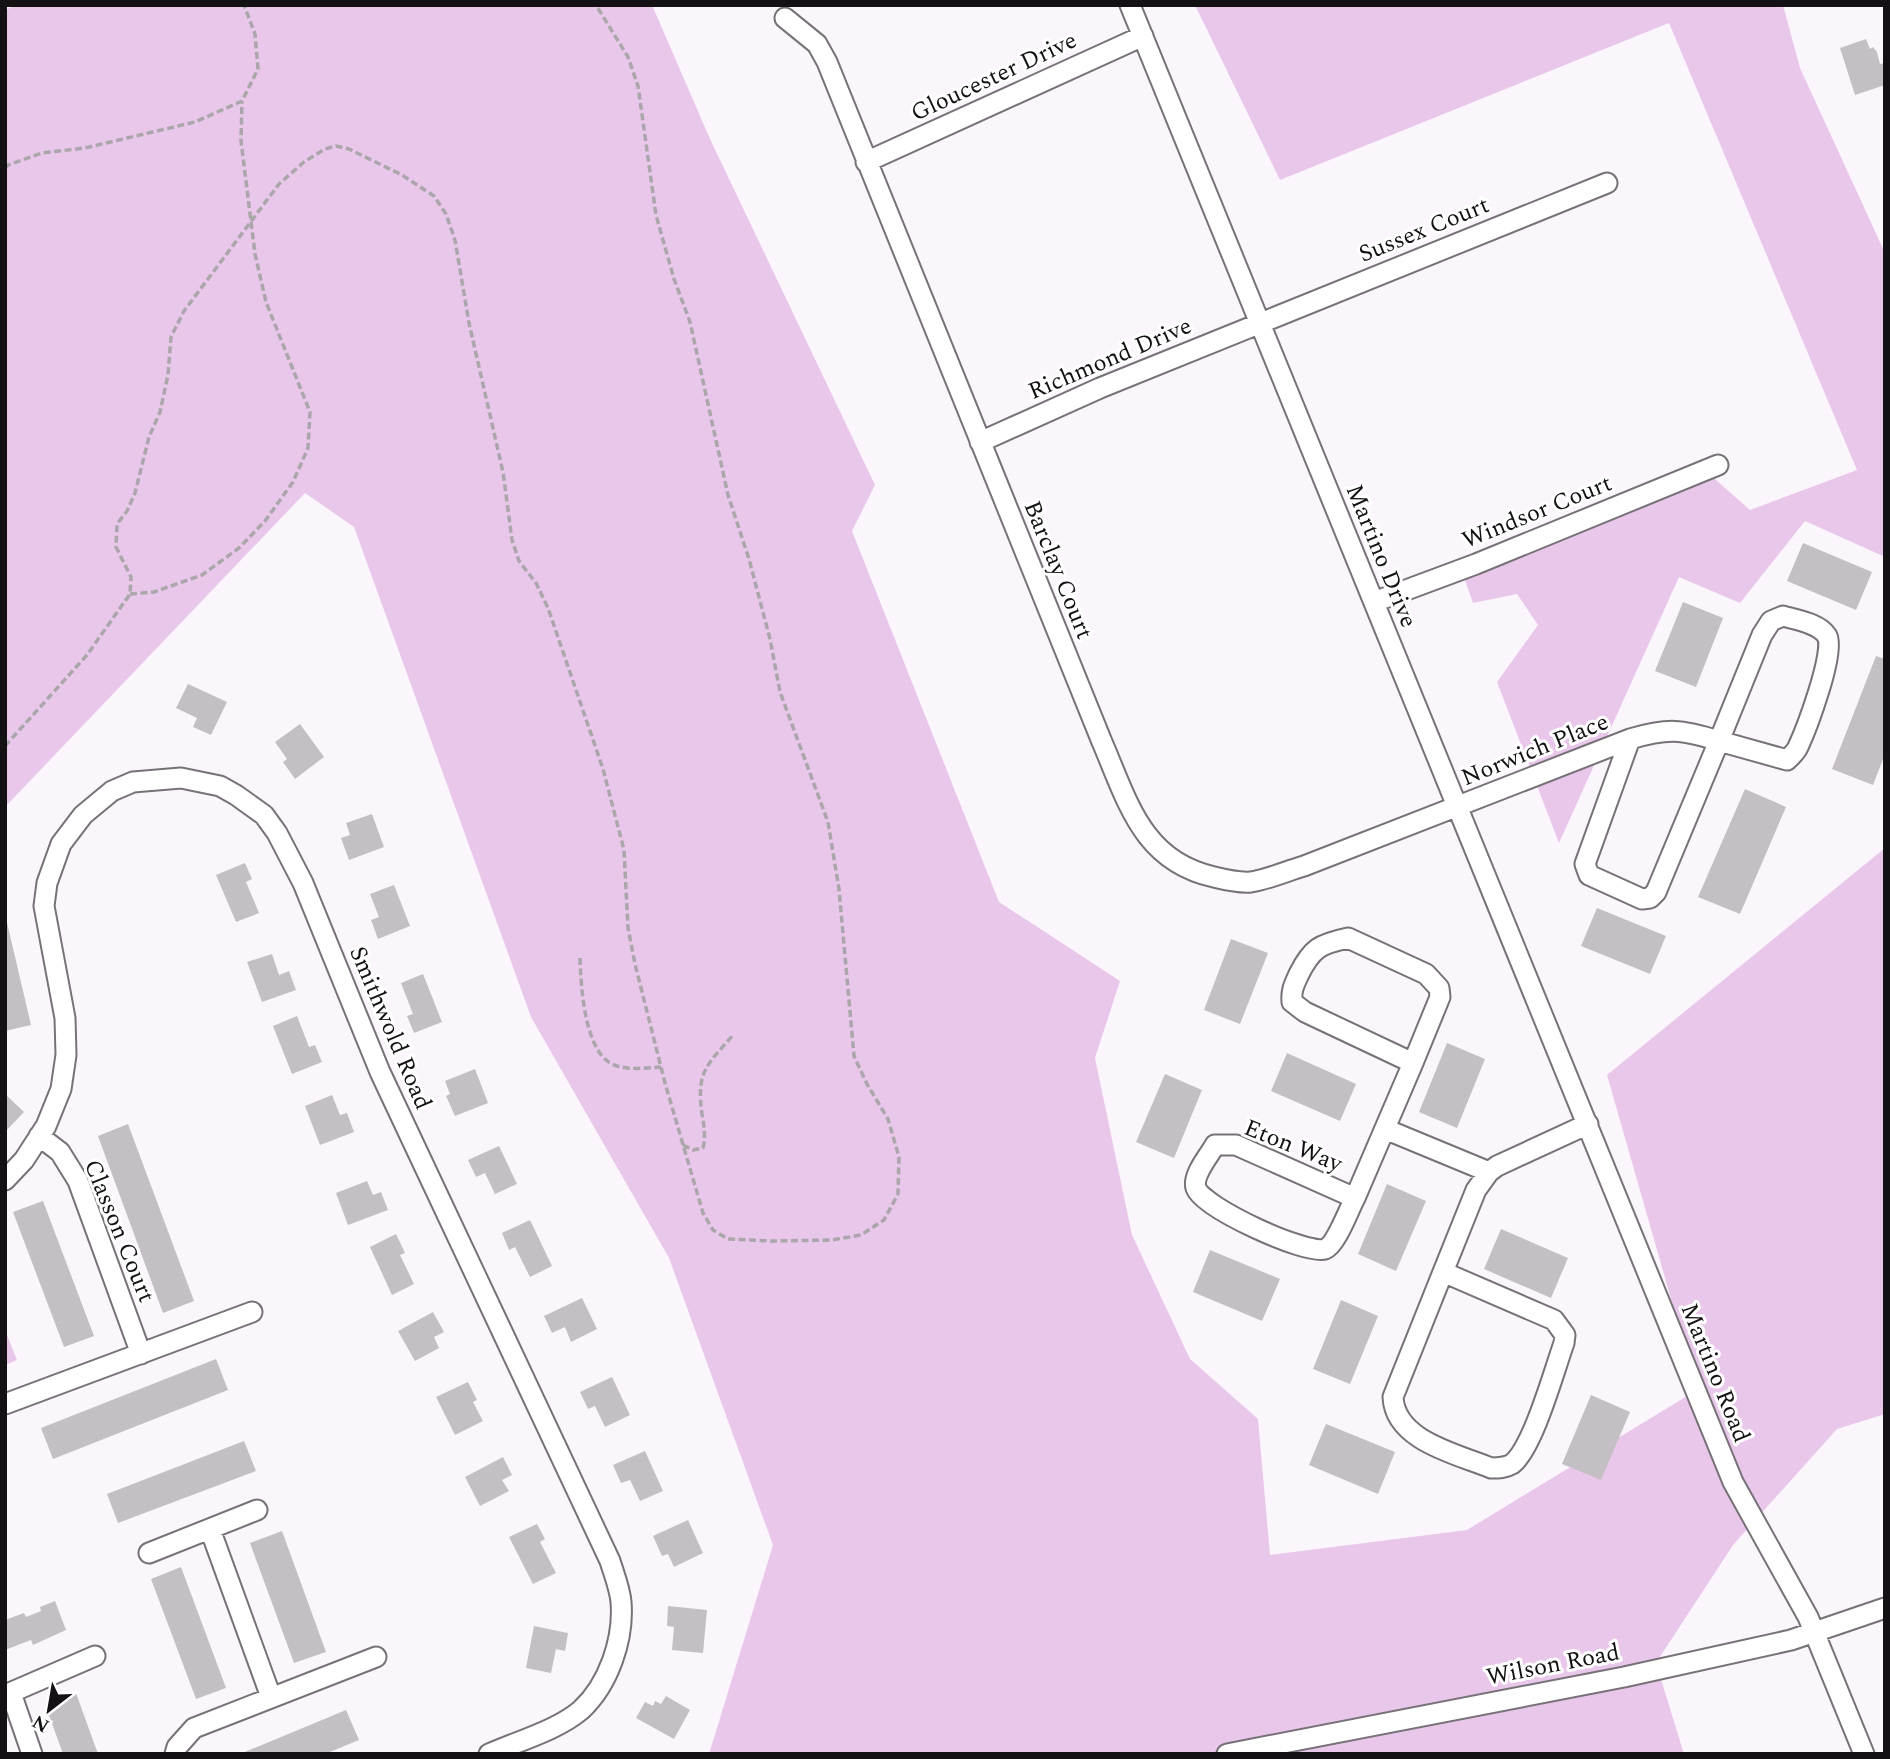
<svg xmlns="http://www.w3.org/2000/svg" width="1890" height="1759" font-family="Spectral,serif">
<rect width="100%" height="100%" fill="#fbf6fc"/>
<path fill="#e9c7eb" d="M16,5H652L710,139L875,485L852,531L999,902L1120,981L1095,1058L1132,1235L1190,1359L1258,1419L1270,1555L1467,1530L1697,1390L1607,1075L1885,848V1414L1837,1429L1733,1545L1656,1663L1684,1754H709L773,1545L669,1258L531,1017L354,527L305,493L5,807V10Z
M1195,5H1783L1800,68L1885,253V557L1805,521L1740,603L1679,577L1559,843L1497,682L1538,625L1517,594L1473,603L1459,563L1698,464L1750,510L1857,470L1669,23L1280,180Z
M5,1330L17,1360L5,1365Z"/>
<path fill="#c4bfc4" d="M1866,39L1870,49L1873,47L1877,52L1880,64L1885,63V85L1855,95L1840,48Z
M1803,543L1872,572L1856,610L1787,581Z
M1683,602L1723,618L1696,687L1655,671Z
M1876,656L1885,659V754L1873,785L1832,769Z
M188,684L227,702L211,735L193,727L197,718L176,708Z
M300,724L324,757L295,779L283,762L287,759L275,742Z
M1745,789L1786,807L1740,914L1698,897Z
M372,814L384,847L349,860L341,838L350,835L346,823Z
M245,863L252,879L246,882L259,913L236,922L216,875Z
M394,885L410,926L378,939L371,920L379,917L370,894Z
M1597,908L1666,936L1650,974L1581,946Z
M5,914L31,1025L5,1031Z
M1231,939L1268,953L1240,1024L1204,1010Z
M272,954L279,975L289,971L296,990L262,1002L247,962Z
M423,974L442,1022L414,1033L407,1016L413,1014L401,983Z
M297,1016L309,1047L315,1045L322,1062L292,1074L273,1026Z
M1447,1043L1485,1059L1457,1128L1419,1112Z
M1287,1053L1356,1084L1340,1121L1271,1091Z
M475,1069L488,1103L455,1116L446,1096L450,1094L445,1081Z
M1165,1074L1202,1090L1174,1158L1136,1142Z
M5,1094L24,1112L5,1132Z
M332,1095L340,1115L347,1113L354,1132L320,1145L305,1106Z
M128,1124L194,1301L163,1313L98,1136Z
M499,1146L517,1184L495,1194L485,1173L476,1177L468,1160Z
M367,1181L373,1195L381,1192L388,1210L348,1225L336,1193Z
M1387,1184L1426,1201L1396,1271L1358,1254Z
M43,1201L94,1336L64,1347L13,1212Z
M530,1220L552,1266L530,1277L515,1247L509,1250L502,1233Z
M1501,1229L1568,1258L1551,1298L1484,1269Z
M396,1234L405,1253L400,1255L414,1284L392,1295L370,1247Z
M1210,1250L1280,1279L1262,1321L1193,1292Z
M582,1298L597,1329L571,1342L565,1327L552,1333L544,1316Z
M1341,1300L1378,1316L1350,1384L1313,1369Z
M433,1312L444,1332L434,1337L439,1348L415,1361L398,1331Z
M216,1359L228,1390L53,1459L41,1428Z
M612,1377L630,1415L605,1427L595,1406L588,1409L580,1392Z
M468,1382L477,1400L473,1402L483,1421L455,1435L436,1397Z
M1591,1395L1630,1412L1601,1480L1562,1464Z
M1326,1424L1395,1452L1378,1494L1309,1465Z
M244,1441L256,1471L118,1523L107,1494Z
M645,1451L663,1491L640,1501L630,1480L621,1483L613,1465Z
M503,1457L512,1475L502,1480L509,1491L480,1506L465,1477Z
M688,1520L703,1553L674,1567L668,1554L662,1556L653,1536Z
M537,1524L545,1539L540,1542L556,1573L533,1584L509,1537Z
M282,1531L326,1652L294,1663L250,1543Z
M181,1567L226,1688L196,1699L151,1579Z
M55,1601L66,1630L33,1645L31,1640L5,1650V1620L24,1613L26,1617L41,1611L40,1607Z
M668,1606L707,1610L703,1653L672,1650L674,1627L667,1626Z
M534,1626L568,1633L565,1651L556,1649L551,1673L526,1668Z
M76,1693L98,1754H63L45,1704Z
M666,1696L690,1710L674,1739L636,1718L645,1702L653,1706L655,1701L661,1704Z
M346,1710L359,1740L325,1754H240Z"/>
<g fill="none" stroke-linecap="round" stroke-linejoin="round">
<defs>
<path id="minor" d="M1130,5L1733,1482L1808,1617L1864,1754
M785,18L817,44L827,62L1102,742C1128,802 1142,861 1214,877C1226,880 1239,883 1251,882C1269,879 1287,871 1304,866L1630,739C1668,728 1681,729 1719,741L1656,892L1650,898L1642,899L1589,875L1585,864L1630,739
M866,162L1143,36
M980,442L1100,388L1607,183
M1374,602L1476,564L1718,465
M1783,616C1796,620 1819,623 1827,636C1836,651 1806,730 1798,747C1796,752 1791,756 1787,760L1719,741L1762,635L1771,621Z
M1348,938L1426,974L1439,988L1440,997L1413,1063L1305,1012L1292,1002C1291,990 1294,985 1299,974C1312,948 1320,944 1348,938Z
M1385,1129L1489,1172L1497,1166L1588,1124
M39,1136L60,1152L78,1181L141,1354
M1215,1145H1236L1355,1198C1349,1209 1336,1245 1325,1249C1306,1255 1203,1208 1196,1188C1192,1175 1209,1156 1215,1145Z
M5,1180L24,1160L46,1126L61,1089L66,1055L65,1018L44,906L47,883L61,844L83,815L112,791L133,782L181,778L220,786L236,795L264,815L277,833L303,883L380,1072L610,1561C614,1574 620,1589 621,1602C624,1639 609,1684 581,1710C556,1731 518,1741 489,1754
M1355,1198L1413,1063
M1443,1272L1554,1320L1565,1335L1564,1343C1554,1371 1533,1448 1512,1464C1505,1468 1499,1468 1491,1468C1457,1454 1395,1441 1393,1397Z
M1443,1272L1476,1190L1489,1172
M5,1404L252,1312
M210,1529L271,1697
M149,1553L257,1510
M11,1693L32,1754
M5,1695L95,1656
M175,1754L177,1747L194,1728L376,1657
M1227,1754L1624,1677L1791,1640L1885,1608"/>
</defs>
<use href="#minor" stroke="#777277" stroke-width="23"/>
<path stroke="#aaa6aa" stroke-width="3.5" stroke-dasharray="7 3.5" stroke-linecap="butt" d="M5,168L8,165L42,153L85,148L195,122L242,101L258,69L255,34L244,5
M130,594L154,592L202,575L239,548L265,521L293,482L308,448L310,412L266,302L255,254L241,141L242,101
M5,746L87,655L130,594L131,577L116,547L117,524L127,511L135,493L149,437L160,412L168,375L171,337L184,311L279,184L304,162L325,149L336,146L349,149L402,175L434,196L446,214L455,240L469,323L503,472L512,540L519,561L536,583L548,608L603,769L624,850L628,928L635,964L665,1083L703,1213L713,1230L728,1239L772,1241L832,1240L861,1235L884,1220L898,1194L899,1157L888,1119L867,1084L854,1056L839,889L828,822L780,692L770,639L749,559L728,495L690,322L674,279L656,215L638,86L628,57L596,5
M580,958C581,986 584,1057 617,1066C631,1070 647,1068 661,1067
M683,1145L693,1150L703,1148C706,1136 704,1126 702,1114C696,1071 707,1065 734,1034"/>
<use href="#minor" stroke="#fff" stroke-width="19"/>
</g>
<g text-anchor="middle" dominant-baseline="central" stroke-width="6" stroke-linejoin="round" paint-order="stroke">
<g font-size="24" fill="#131113" stroke="#fff">
<text transform="translate(994 77) rotate(-25)">Gloucester Drive</text>
<text transform="translate(1424 230) rotate(-22)">Sussex Court</text>
<text transform="translate(1110 359) rotate(-23)">Richmond Drive</text>
<text transform="translate(1537 512) rotate(-22)">Windsor Court</text>
<text transform="translate(1381 556) rotate(68)">Martino Drive</text>
<text transform="translate(1058 570) rotate(68)">Barclay Court</text>
<text transform="translate(1535 750) rotate(-22)">Norwich Place</text>
<text transform="translate(390 1028) rotate(67)">Smithwold Road</text>
<text transform="translate(1293 1146) rotate(22)">Eton Way</text>
<text transform="translate(119 1231) rotate(68)">Classon Court</text>
<text transform="translate(1715 1373) rotate(68)">Martino Road</text>
<text transform="translate(1553 1665) rotate(-11)">Wilson Road</text>
</g>
</g>
<rect width="1890" height="1759" fill="none" stroke="#131113" stroke-width="14"/>
<g transform="translate(49 1710) rotate(211)" stroke="#ffffff" stroke-width="5" paint-order="stroke">
<path d="M0-5L12 26L0 18L-12 26Z" fill="#131113"/>
<text y="-10" font-size="19" font-weight="bold" text-anchor="middle" fill="#131113">N</text>
</g>
</svg>
